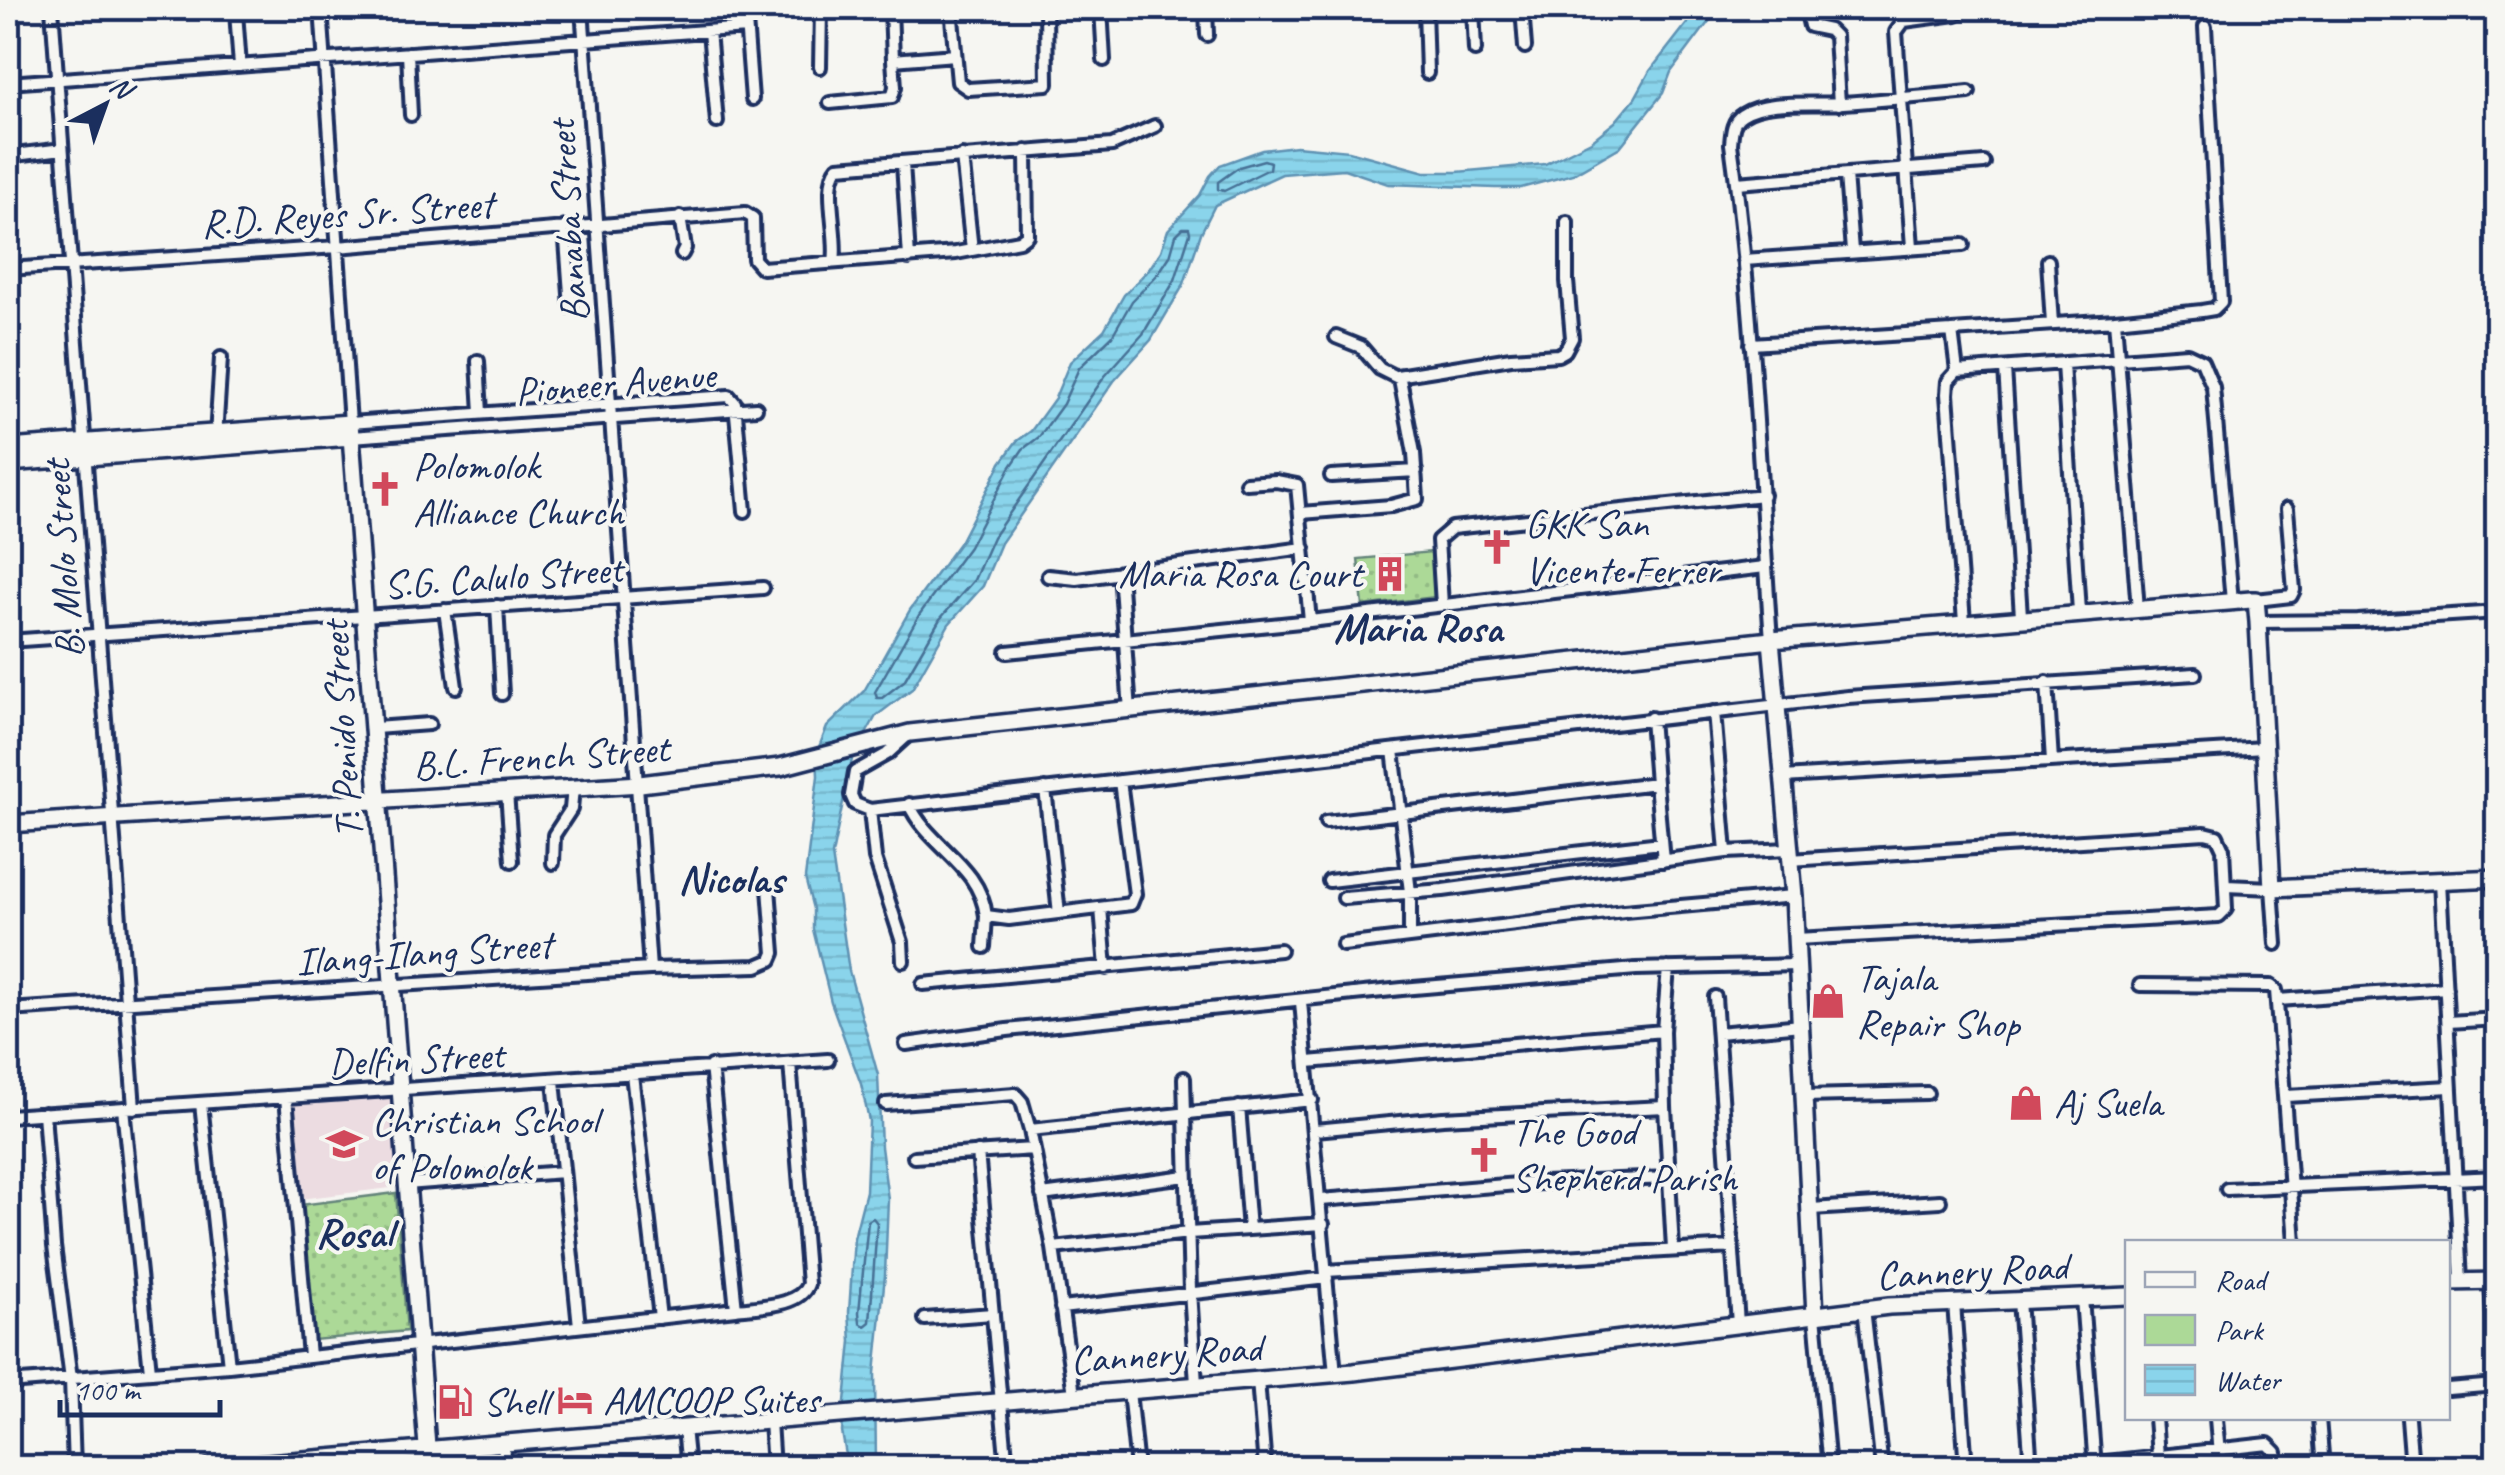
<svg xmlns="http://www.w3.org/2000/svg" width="2505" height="1475" font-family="Caveat,sans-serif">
<defs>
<pattern id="green-dots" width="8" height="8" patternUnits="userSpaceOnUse" patternTransform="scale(2.5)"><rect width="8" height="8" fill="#acd997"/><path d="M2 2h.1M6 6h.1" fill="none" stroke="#93bb85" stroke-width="1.8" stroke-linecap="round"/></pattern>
<pattern id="water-rules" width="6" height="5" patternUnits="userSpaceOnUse" patternTransform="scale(2.5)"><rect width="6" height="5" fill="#8ad4eb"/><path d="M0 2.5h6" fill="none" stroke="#76b6cc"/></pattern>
</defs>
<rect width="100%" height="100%" fill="#f6f6f2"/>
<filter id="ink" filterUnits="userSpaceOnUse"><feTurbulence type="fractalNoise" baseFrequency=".01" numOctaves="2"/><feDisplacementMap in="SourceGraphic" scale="20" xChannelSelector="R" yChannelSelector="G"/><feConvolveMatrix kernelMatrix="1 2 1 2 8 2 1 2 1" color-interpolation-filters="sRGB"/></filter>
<g filter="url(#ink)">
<path fill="#ecdce1" d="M391,1093L399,1187L299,1199L289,1101Z"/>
<path fill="url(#green-dots)" stroke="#64847a" stroke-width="2.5" d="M1431,552L1435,597L1363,606L1358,559Z
M396,1193L407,1331L314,1340L300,1205Z"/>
<path fill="url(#water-rules)" stroke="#5e92b3" stroke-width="2.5" d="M1699,8H1719L1671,72L1663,93L1620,147L1573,174L1521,188H1495L1388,184L1344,169L1282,174L1215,205L1201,233L1184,284L1151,340L1114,381L1001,543L983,586L949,624L912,689L876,716L852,759L832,855L849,971L878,1075L881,1147L888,1199L885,1275L875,1373L876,1467H848L842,1432L851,1341L849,1312L854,1238L866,1191L869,1121L861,1084L831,1002L813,929V909L805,878L818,776L817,752L827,727L864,691L910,610L960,542L1001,463L1016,442L1031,431L1055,398L1070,362L1104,330L1124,295L1150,268L1161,251L1168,230L1200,195L1210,176L1220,165L1262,150L1296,146L1349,151L1425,172H1457L1545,164L1591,141L1615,122L1635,98L1650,71Z"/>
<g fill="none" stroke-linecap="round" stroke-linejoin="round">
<path stroke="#477196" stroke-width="2.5" d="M1264,160L1270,162L1269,169L1224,191L1218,189V182L1239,167Z
M1183,228H1189L1190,233L1175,280L1143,334L1105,376L993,537L974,580L940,619L904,681L882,698H877L875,692L919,615L969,547L1010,468L1023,449L1039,437L1063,404L1079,368L1112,336L1132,301L1158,274L1170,256L1176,235Z
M873,1218L877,1223L870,1322L865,1326L860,1323L859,1312L868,1221Z"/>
<defs>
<path id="street" d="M52,8L134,1108
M321,8L350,423L729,396L735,403L745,511
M582,8L650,969
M745,8L752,99
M891,8L893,60L955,55
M951,8L958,82L968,89L1047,84L1046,8
M1101,8L1104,60
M1206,8L1207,35
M1425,8L1427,73
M1473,8L1475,50
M1522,8L1525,47
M1806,8L1810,26L1829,30L1835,36L1839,104
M236,12L240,66
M709,31L717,122
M408,53L411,115
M820,67L821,8
M8,83L746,28
M830,103L892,97L895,87L893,60
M8,156L62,149
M962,156L972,250
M903,163L909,258
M1846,175L1852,251
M1737,183L1984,163
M680,217L685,248L682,254
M565,227L571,307
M1912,247L1896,32L1904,21L1956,14L1962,8
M1744,260L1963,245
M2048,261L2052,324
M834,262C839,236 822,185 838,167L1112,145L1155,126
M8,269L337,247L745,213L753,218L754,259L762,268L956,253L1019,241L1027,235L1026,151
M1952,331L2115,320
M1751,344L1952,331L1957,371
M478,361L481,413
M2063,364L2079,612
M2005,369L2021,616
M1397,376L1511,358L1558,355L1565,351L1572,338L1567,281V222
M216,436L221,358
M351,437L756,408
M1331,476L1416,471
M1246,483L1276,481L1297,485L1310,621
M1301,513L1391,506L1417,499L1414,453L1400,379L1380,369L1361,347L1336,337
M1120,572L1130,711
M1048,576L1077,579L1304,548
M2256,600L2291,596L2294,590L2287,509
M1442,605L1438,540L1452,528L1763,495
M497,606L502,694
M2138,609L2115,320L2202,311L2214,309L2221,302L2205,27
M445,610L456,687
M1964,622L1947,394L1948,381L1957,371L2187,354L2202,361L2213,387L2232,601
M2258,622L2358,621L2498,612
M1771,640C1759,475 1754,308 1731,144C1732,134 1732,121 1742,115C1765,99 1815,105 1843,103C1885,100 1927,96 1969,92
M8,641L763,588
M1007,652L1310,621L1765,567
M2047,682L2052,761
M1714,712L1726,852
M375,728L429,724
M909,734L887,754L855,772L851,795L855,804L870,810L1848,697L2195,674
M1393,750L1410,892V935
M1783,777L2264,748
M1656,783L1663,861
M1045,789L1059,913
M507,792L512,861
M909,804C928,847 980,864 986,916L1009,919L1131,904L1135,894L1120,781
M870,810L875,858L902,942L903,961
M1326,822L1656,783L1651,718
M1790,860L2205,833L2217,836L2223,849L2226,909L2219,916L1796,939
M553,863L554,835L571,809L573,788
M1329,881L1661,843
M2440,881L2461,1281
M2226,886L2272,888L2276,944
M1344,898L1443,890L1726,852L1789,849
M1101,908L1106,968
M1343,945L1624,911L1794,896
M984,947L986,916
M923,984L1280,950
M2140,985L2271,986L2276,990L2295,1242
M1715,997L1738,1324
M2278,1000L2446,988
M1301,1002L1335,1374
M8,1010L650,969L757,966L771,960L774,953L769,888
M2448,1022L2498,1019
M1718,1033L1801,1025
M906,1044L1007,1030L1402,989L1636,969L1797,965
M1308,1062L1663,1031
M711,1066L736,1309
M632,1074L660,1318
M1184,1078L1190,1291L1196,1384
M554,1081L579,1326
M1805,1096L1927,1093
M2286,1096L2450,1087
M286,1097L309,1356
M201,1103L229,1366
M886,1104L1015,1094L1022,1102L1030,1130
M1239,1107L1249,1229
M1665,1107L1673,1249
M123,1108L150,1371
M44,1113L54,1246L71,1379L74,1468
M8,1116L828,1060
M1315,1130L1443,1118L1665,1107L1663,1031L1668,968
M978,1152L1007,1468
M914,1157L1033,1149
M406,1184L563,1172
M2227,1189L2498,1177
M1042,1195L1186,1176
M1321,1200L1518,1184L1669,1178
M1811,1209L1940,1201
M1053,1248L1189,1233L1323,1224
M1326,1271L1732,1247
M2491,1281L2498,1401
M2082,1298L2095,1467
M2019,1300L2031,1468
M1954,1303L1966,1468
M1061,1308L1327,1278
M1864,1308L1882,1468
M1815,1315L1829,1468
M925,1319L993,1314
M1258,1380L1265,1468
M8,1383L229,1366L736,1309C758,1306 800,1307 808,1284L790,1063
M2448,1389L2496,1385
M1129,1391L1137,1468
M1074,1394L1053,1248L1030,1130L1312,1100
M2155,1418L2159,1468
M2216,1418L2220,1468
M2319,1418L2323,1468
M2408,1418L2412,1468
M770,1421L773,1468
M684,1428L688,1468
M503,1442L505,1468
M2053,1468L2268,1444L2276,1452L2277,1468"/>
<path id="secondary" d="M8,448L350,423L427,1447
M8,463L351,437
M1771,640L1794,896L1815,1315
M8,824L640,784L780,767L910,733L1771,640L2251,600H2256L2258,622L2272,888L2498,878
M2448,1282L2498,1281
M208,1468L1354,1372L1889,1306L2128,1296"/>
</defs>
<use href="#street" stroke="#1b2f5e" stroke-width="18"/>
<use href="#secondary" stroke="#1b2f5e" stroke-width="22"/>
<use href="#street" stroke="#f6f6f2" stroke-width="10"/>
<use href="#secondary" stroke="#f6f6f2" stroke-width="15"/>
</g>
</g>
<defs>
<symbol id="church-bare" viewBox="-9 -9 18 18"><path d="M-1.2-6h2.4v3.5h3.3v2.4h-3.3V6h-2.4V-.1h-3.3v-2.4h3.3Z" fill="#d1495b" stroke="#f6f6f2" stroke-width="2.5" paint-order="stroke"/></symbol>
<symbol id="building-bare" viewBox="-9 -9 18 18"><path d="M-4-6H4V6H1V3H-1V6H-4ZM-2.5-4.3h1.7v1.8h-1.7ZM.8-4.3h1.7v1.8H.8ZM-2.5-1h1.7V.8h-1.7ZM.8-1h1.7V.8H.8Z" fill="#d1495b" stroke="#f6f6f2" stroke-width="2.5" paint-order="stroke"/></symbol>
<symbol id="shop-bare" viewBox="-9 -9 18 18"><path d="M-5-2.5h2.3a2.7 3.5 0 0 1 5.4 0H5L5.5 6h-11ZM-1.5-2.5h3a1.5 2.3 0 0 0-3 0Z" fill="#d1495b" stroke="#f6f6f2" stroke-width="2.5" paint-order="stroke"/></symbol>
<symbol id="school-bare" viewBox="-9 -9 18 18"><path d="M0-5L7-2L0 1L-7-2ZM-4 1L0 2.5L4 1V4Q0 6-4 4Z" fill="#d1495b" stroke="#f6f6f2" stroke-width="2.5" paint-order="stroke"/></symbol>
<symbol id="hotel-bare" viewBox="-9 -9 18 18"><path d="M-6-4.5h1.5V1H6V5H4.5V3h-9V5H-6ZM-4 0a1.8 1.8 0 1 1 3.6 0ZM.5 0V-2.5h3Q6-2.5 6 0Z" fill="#d1495b" stroke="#f6f6f2" stroke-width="2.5" paint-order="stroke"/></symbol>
<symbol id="fuel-bare" viewBox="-9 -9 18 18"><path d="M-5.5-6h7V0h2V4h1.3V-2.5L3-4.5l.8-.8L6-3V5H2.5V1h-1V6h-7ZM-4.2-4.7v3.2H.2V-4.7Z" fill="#d1495b" stroke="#f6f6f2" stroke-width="2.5" paint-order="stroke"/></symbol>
</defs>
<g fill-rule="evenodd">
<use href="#church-bare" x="360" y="464" width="50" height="50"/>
<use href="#church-bare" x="1472" y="522" width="50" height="50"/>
<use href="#building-bare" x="1365" y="549" width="50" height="50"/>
<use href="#shop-bare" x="1803" y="976" width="50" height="50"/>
<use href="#shop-bare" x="2001" y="1078" width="50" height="50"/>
<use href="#school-bare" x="319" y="1119" width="50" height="50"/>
<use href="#church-bare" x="1459" y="1130" width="50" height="50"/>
<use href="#hotel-bare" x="550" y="1375" width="50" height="50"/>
<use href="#fuel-bare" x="430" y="1377" width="50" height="50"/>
</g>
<g text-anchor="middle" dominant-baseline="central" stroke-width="8" stroke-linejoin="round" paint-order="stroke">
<g font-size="40" fill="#1b2f5e" stroke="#f6f6f2">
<text transform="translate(347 214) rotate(-4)">R.D. Reyes Sr. Street</text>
<text transform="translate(568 221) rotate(-94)">Banaba Street</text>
<text transform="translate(615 383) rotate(-5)">Pioneer Avenue</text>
<text transform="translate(63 559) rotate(-94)">B. Molo Street</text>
<text transform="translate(503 577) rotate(-4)">S.G. Calulo Street</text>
<text transform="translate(342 730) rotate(-94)">T. Penido Street</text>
<text transform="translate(541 757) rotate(-4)">B.L. French Street</text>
<text transform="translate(424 953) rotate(-4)">Ilang-Ilang Street</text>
<text transform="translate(416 1059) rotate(-3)">Delfin Street</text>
<text transform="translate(1972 1271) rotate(-3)">Cannery Road</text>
<text transform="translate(1166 1354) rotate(-4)">Cannery Road</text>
</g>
<g font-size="40" fill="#1b2f5e" stroke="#f6f6f2" text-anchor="start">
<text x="413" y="466">Polomolok<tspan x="413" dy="46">Alliance Church</tspan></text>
<text x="1525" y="524">GKK San<tspan x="1525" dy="46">Vicente Ferrer</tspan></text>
<text x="1362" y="574" text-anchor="end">Maria Rosa Court</text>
<text x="1856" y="978">Tajala<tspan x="1856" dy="46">Repair Shop</tspan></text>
<text x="2054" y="1103">Aj Suela</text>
<text x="372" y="1121">Christian School<tspan x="372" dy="46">of Polomolok</tspan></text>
<text x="1512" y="1132">The Good<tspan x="1512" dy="46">Shepherd Parish</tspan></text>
<text x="603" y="1400">AMCOOP Suites</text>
<text x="483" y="1402">Shell</text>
</g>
<g font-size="42" font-weight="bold" fill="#1b2f5e" stroke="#f6f6f2">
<text x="1418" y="628">Maria Rosa</text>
<text x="731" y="879">Nicolas</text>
<text x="354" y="1233">Rosal</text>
</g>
</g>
<rect width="2505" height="1475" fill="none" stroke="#f6f6f2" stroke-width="40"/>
<rect x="20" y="20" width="2465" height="1435" fill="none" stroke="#1b2f5e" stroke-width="4" filter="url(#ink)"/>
<rect x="2125" y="1240" width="325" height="180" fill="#f6f6f2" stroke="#9ea6b7" stroke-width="2.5"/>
<rect x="2145" y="1272" width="50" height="15" fill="#f6f6f2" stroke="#9ea6b7" stroke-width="2.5"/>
<text x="2215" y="1290" font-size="30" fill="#1b2f5e">Road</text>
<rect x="2145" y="1315" width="50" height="30" fill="#acd997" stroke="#9ea6b7" stroke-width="2.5"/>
<text x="2215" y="1340" font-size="30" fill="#1b2f5e">Park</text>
<rect x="2145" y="1365" width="50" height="30" fill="url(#water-rules)" stroke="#9ea6b7" stroke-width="2.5"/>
<text x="2215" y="1390" font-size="30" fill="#1b2f5e">Water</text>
<g transform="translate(105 105) rotate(41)" stroke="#f6f6f2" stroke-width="8" paint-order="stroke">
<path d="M0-8L18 38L0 25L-18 38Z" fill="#1b2f5e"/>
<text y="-15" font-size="28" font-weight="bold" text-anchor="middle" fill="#1b2f5e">N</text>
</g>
<path d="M60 1400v15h160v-15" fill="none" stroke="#1b2f5e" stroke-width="5"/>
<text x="75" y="1400" font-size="30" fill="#1b2f5e" stroke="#f6f6f2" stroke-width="8" paint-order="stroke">100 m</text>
</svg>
